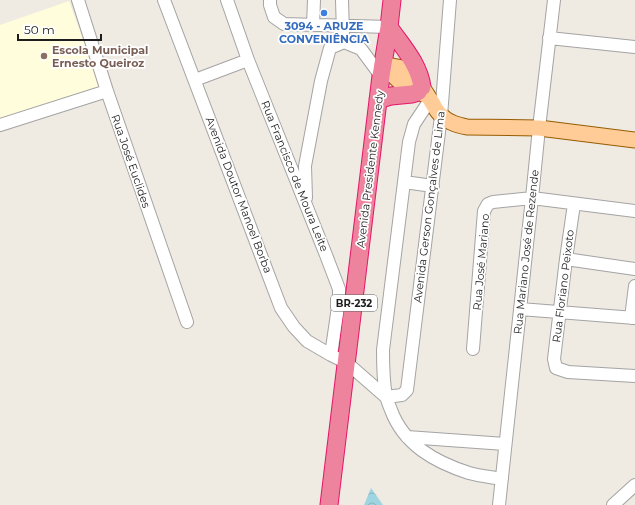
<svg xmlns="http://www.w3.org/2000/svg" width="635" height="505" font-family="Montserrat,sans-serif">
<defs>
<pattern id="water-waves" width="16" height="10" patternUnits="userSpaceOnUse"><rect width="16" height="10" fill="#9fd5e0"/><path d="M0 5q4-4 8 0t8 0" fill="none" stroke="#88b6c0"/></pattern>
</defs>
<rect width="100%" height="100%" fill="#efeae2"/>
<path fill="#fffddb" d="M69,1L100,87L0,124V25Z"/>
<path fill="url(#water-waves)" d="M371,488L383,505H364Z"/>
<g fill="none" stroke-linecap="round" stroke-linejoin="round">
<defs>
<path id="minor" d="M78,0L107,91L187,322
M164,0L281,308L294,327L307,341L331,355L347,363L386,397L402,395L407,390L441,116L450,0
M227,0L248,60L326,255L339,289V300L331,355
M270,0V5L274,17L284,24L389,27
M342,0L343,33
M313,25L314,0
M549,38L635,47
M195,80L248,60
M430,100L414,124L409,142L383,350C383,365 383,380 386,396C387,400 389,405 391,410C404,445 435,462 469,473C480,476 491,477 502,479
M0,125L107,91
M404,182L433,186
M306,198L305,166L321,81L330,48L344,42L361,49L381,76
M574,204L566,259L554,359L556,368L568,372L635,376
M566,259L635,269
M520,309L635,318
M631,318L635,286
M473,349L484,211L488,204L493,202L532,198L635,211
M407,437L505,444
M499,505L532,198L539,128L554,0
M613,505L635,485"/>
<path id="major" d="M382,65C388,66 395,66 401,68C415,72 425,92 433,104C435,108 438,113 442,116C449,123 458,125 467,127L539,128L635,140
M382,65L399,81L425,95"/>
<path id="highway" d="M389,27C402,46 419,64 422,87
M378,100L391,96L412,94L418,92
M329,505L381,76L389,27L392,0"/>
</defs>
<use href="#minor" stroke="#a4a4a4" stroke-width="14"/>
<use href="#major" stroke="#965c00" stroke-width="17"/>
<use href="#highway" stroke="#e41769" stroke-width="19"/>
<use href="#minor" stroke="#fff" stroke-width="12"/>
<use href="#major" stroke="#ffcc97" stroke-width="15"/>
<use href="#highway" stroke="#ed839d" stroke-width="17"/>
</g>
<circle fill="#3f7fe0" stroke="#fff" stroke-width="1.5" cx="324" cy="13" r="4"/>
<circle fill="#8d6e63" stroke="#fff" stroke-width="1.5" cx="44" cy="56" r="4"/>
<g text-anchor="middle" dominant-baseline="central" stroke-width="3.5" stroke-linejoin="round" paint-order="stroke">
<rect fill="#fff" stroke="#616161" stroke-width="1" x="331" y="295" width="46" height="16" rx="3"/>
<g font-size="10" font-weight="bold" fill="#1d1d1d">
<text x="354" y="303">BR-232</text>
</g>
<g font-size="11" font-weight="bold" fill="#366cbe" stroke="#fff">
<text x="324" y="26">3094 - ARUZE<tspan x="324" dy="13">CONVENIÊNCIA</tspan></text>
</g>
<g font-size="11" font-weight="bold" fill="#785e54" stroke="#fff" text-anchor="start">
<text x="52" y="50">Escola Municipal<tspan x="52" dy="13">Ernesto Queiroz</tspan></text>
</g>
<g font-size="11" fill="#1d1d1d" stroke="#fff">
<text transform="translate(131 161) rotate(71)">Rua José Euclides</text>
<text transform="translate(370 169) rotate(-83)">Avenida Presidente Kennedy</text>
<text transform="translate(295 176) rotate(68)">Rua Francisco de Moura Leite</text>
<text transform="translate(239 195) rotate(69)">Avenida Doutor Manoel Borba</text>
<text transform="translate(429 207) rotate(-83)">Avenida Gerson Gonçalves de Lima</text>
<text transform="translate(526 252) rotate(-84)">Rua Mariano José de Rezende</text>
<text transform="translate(481 262) rotate(-85)">Rua José Mariano</text>
<text transform="translate(563 286) rotate(-83)">Rua Floriano Peixoto</text>
</g>
</g>
<path d="M18 34v6h83v-6" fill="none" stroke="#1d1d1d" stroke-width="2"/>
<text x="24" y="34" font-size="12" fill="#1d1d1d" stroke="#ffffff" stroke-width="3" paint-order="stroke">50 m</text>
</svg>
